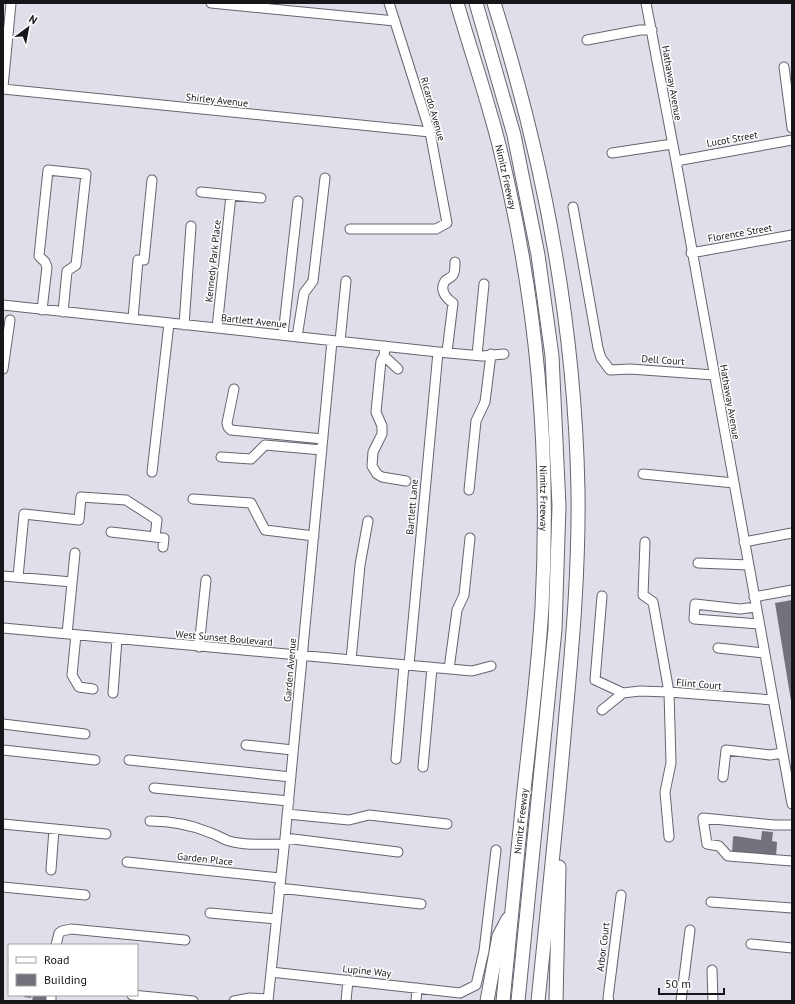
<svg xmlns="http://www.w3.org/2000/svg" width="795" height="1004" font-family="'PT Sans',sans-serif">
<rect width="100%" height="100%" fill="#dfdfea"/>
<path fill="#72727c" d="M792,600V701H791L775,603Z
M762,831L773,832L772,841L777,842L776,858L732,853L733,837L735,836L761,840Z
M24,995H32L31,998L24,997Z
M33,995H47L46,1001H32Z"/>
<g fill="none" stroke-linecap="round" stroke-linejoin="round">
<defs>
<path id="minor" d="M211,3L395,21
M646,3L676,161L792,804
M587,40L640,30H652
M784,67L792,128
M3,87L11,3
M3,89L430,132
M612,153L672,144
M676,161L792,140
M201,192L261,198
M573,207L598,348L601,358L610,370L630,369L714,375
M350,229H436L447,223L430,132L389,3
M691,253L792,235
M3,305L438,352L482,356L504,354
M42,310L47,267L45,262L39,256L48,170L86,174L76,265L67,271L63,312
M133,319L138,260H144L152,180
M184,325L191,226
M217,328L231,195
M283,335L298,201
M297,337L304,293L313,281L325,178
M340,341L346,281
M385,346L384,356L381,361L376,412L382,426V434L373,452L372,466L377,474L382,477L406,481
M447,352L453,303C446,298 439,290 445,281C447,279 451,278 453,275C455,272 455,266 455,262
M477,355L484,284
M384,356L398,369
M3,369L10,320
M234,389L227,423L228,427L231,430L323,439
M221,457L251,459L265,445L322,450
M152,472L169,323
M643,474L734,483
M469,490L476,421L485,402L491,354
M193,499L251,503L265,530L314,536
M155,537L164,538L163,547
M645,542L643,595L653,602L669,692L671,763L665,792L669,837
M744,542L792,533
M698,563L749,565
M3,576L72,582
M18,577L24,514L79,520L81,497L126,500L157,520L155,537L111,532
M602,596L595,680L623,693L640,691L669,692L773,700
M754,597L792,590
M756,607L740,609L695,604L694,619L759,624
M3,628C159,643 316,656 472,671L491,666
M67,634L75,553
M76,635L72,675L79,687L93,689
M199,647L206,580
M718,648L764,653
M351,660L360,565L368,521
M409,665L438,352
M449,669L457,610L464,595L470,538
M113,693L117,639
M602,710L623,693
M3,724L85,734
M246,745L293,750
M3,750L95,760
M396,759L404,665
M129,760L291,777
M423,767L432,668
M723,777L726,750L770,755L782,753
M154,788L289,801
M287,814L349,820L369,815L447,824
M150,821C171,821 192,825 211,833C217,835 223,839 229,841C247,846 266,844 284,844
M3,824L106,834
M792,825H774L703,818L707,844L719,846L728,856L792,861
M285,838L398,852
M127,862L280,878
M51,870L54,829
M3,887L85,895
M279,888L421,904
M711,902L792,908
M210,913L276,919
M751,944L792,948
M56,945L59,933L62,931L71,929L185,940
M712,970L713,1001
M271,972L460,993L476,985L484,951L496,850
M132,995L193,1001
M51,1001V995
M234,1001L250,998L268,999
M268,1001L285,838L332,341
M346,1001L348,980
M416,1001L417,988
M609,1001L608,998L621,895
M681,1001L690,930"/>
<g id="highway">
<path id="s1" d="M457,3C471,52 488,100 500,149C518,223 531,298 538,374C545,451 546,530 542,607C538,671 530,735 523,799C516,866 510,934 503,1001"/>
<path d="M476,3L514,135L538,255L552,356L559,506L555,629L518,1001"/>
<path d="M494,3C544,161 575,325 578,491C579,565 573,639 566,713C558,809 548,905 538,1001"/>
<path d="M487,1001L499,936L508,919"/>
<path d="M556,1001L559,867"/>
</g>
</defs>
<use href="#minor" stroke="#66656f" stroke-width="11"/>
<use href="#highway" stroke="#66656f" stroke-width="15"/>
<use href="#minor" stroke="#fff" stroke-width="9"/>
<use href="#highway" stroke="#fff" stroke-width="13"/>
</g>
<g text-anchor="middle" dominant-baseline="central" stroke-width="3" stroke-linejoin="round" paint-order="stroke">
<g font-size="10" fill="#16161a" stroke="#fff">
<text transform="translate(672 83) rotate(80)">Hathaway Avenue</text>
<text transform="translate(217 100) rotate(6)">Shirley Avenue</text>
<text transform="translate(433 109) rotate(74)">Ricardo Avenue</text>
<text transform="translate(732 139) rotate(-10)">Lucot Street</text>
<text stroke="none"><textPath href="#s1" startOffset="181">Nimitz Freeway</textPath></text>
<text transform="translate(740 233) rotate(-10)">Florence Street</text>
<text transform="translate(213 261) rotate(-84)">Kennedy Park Place</text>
<text transform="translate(254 321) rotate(6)">Bartlett Avenue</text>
<text transform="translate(663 360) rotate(4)">Dell Court</text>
<text transform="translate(730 402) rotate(80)">Hathaway Avenue</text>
<text stroke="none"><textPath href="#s1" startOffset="505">Nimitz Freeway</textPath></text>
<text transform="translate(412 507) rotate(-85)">Bartlett Lane</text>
<text transform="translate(224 638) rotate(5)">West Sunset Boulevard</text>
<text transform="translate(290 670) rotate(-85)">Garden Avenue</text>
<text transform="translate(699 684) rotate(5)">Flint Court</text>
<text transform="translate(521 821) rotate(-84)">Nimitz Freeway</text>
<text transform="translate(205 859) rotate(6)">Garden Place</text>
<text transform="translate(603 947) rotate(-83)">Arbor Court</text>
<text transform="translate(367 971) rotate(6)">Lupine Way</text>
</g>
</g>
<rect width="795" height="1004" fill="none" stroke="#16161a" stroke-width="8"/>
<rect x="8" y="944" width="130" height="52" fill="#ffffff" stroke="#a2a2a3"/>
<rect x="16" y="957" width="20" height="6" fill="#ffffff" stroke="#a2a2a3"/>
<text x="44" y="964" font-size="12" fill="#16161a">Road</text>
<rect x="16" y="974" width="20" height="12" fill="#72727c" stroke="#a2a2a3"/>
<text x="44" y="984" font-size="12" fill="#16161a">Building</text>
<g transform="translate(28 28) rotate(32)" stroke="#ffffff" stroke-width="3" paint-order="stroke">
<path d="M0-3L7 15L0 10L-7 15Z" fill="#16161a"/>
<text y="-6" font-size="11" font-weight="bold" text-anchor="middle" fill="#16161a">N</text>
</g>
<path d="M659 988v6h65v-6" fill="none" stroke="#16161a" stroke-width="2"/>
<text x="665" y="988" font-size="12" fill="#16161a" stroke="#ffffff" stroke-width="3" paint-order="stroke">50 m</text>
</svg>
